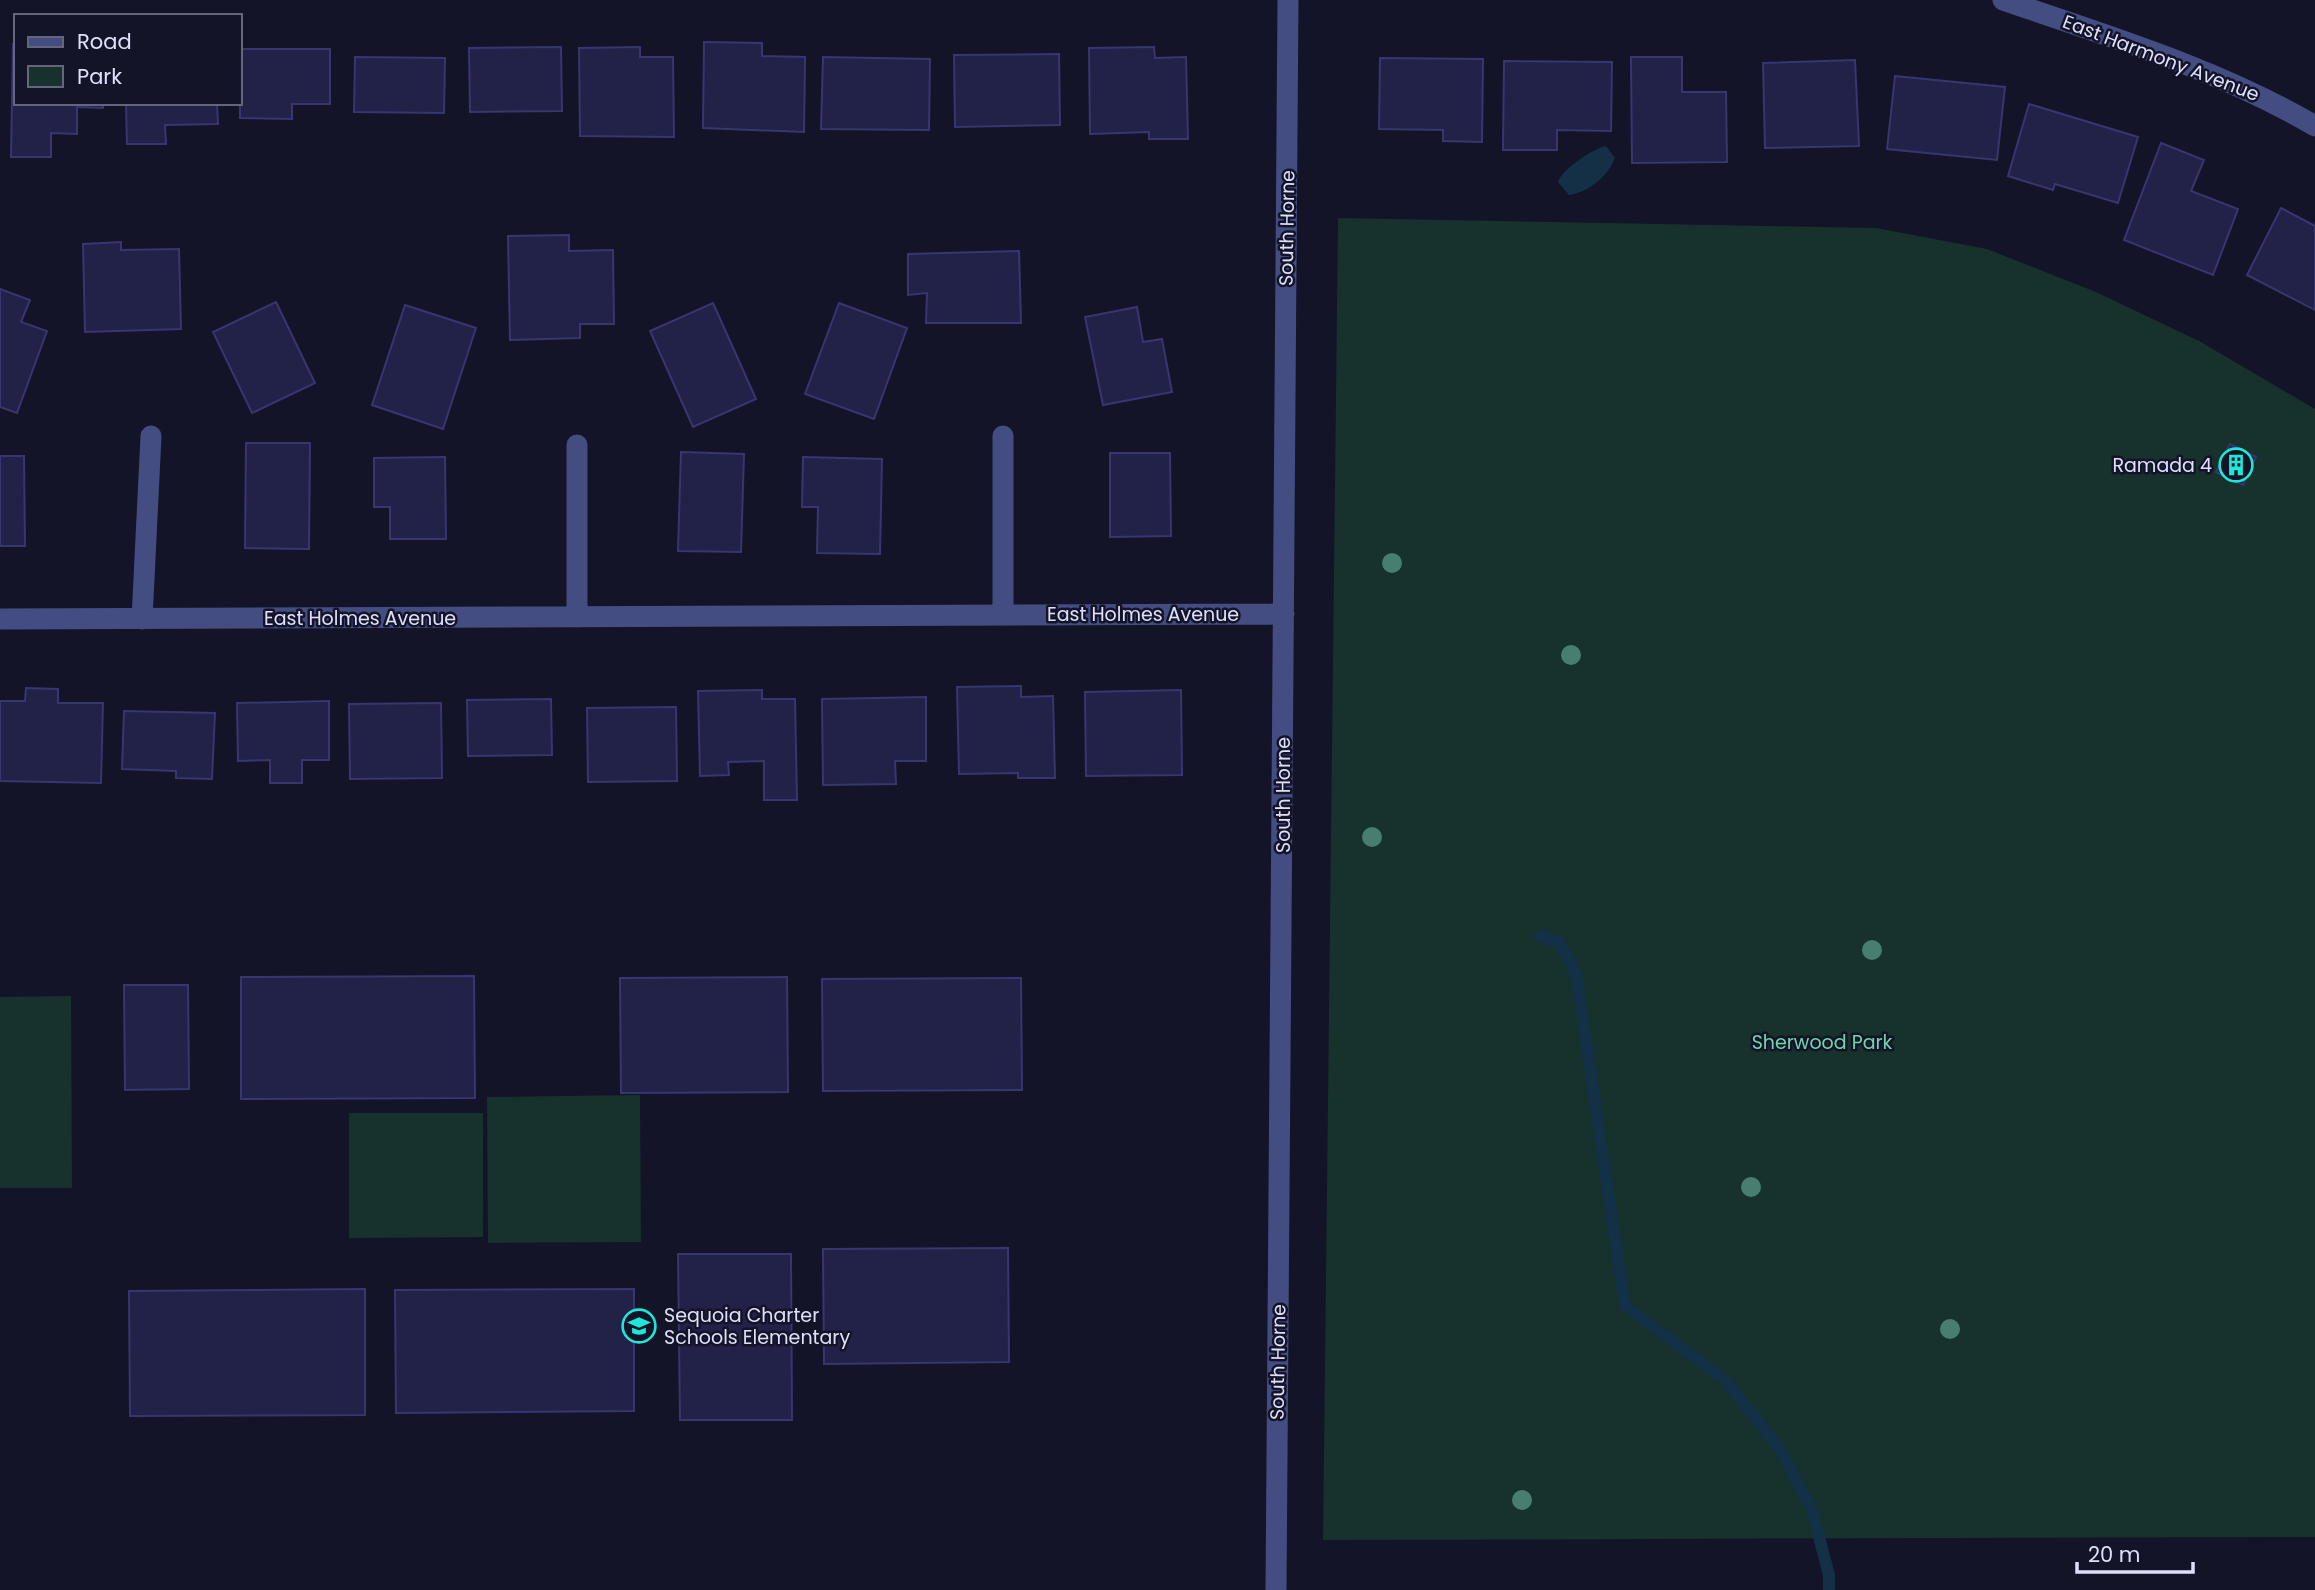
<svg xmlns="http://www.w3.org/2000/svg" width="2315" height="1590" font-family="Poppins,sans-serif">
<rect width="100%" height="100%" fill="#131428"/>
<path fill="#17312c" d="M1338,218L1876,228L1987,249L2096,292L2201,342L2315,409V1537L1323,1540Z
M71,996L72,1188H0V997Z
M640,1095L641,1242L488,1243L487,1097Z
M349,1113H483V1237L349,1238Z"/>
<path fill="#133046" d="M1606,146L1615,158C1607,177 1589,192 1569,195L1558,182C1562,169 1594,148 1606,146Z"/>
<g fill="none" stroke-linecap="round" stroke-linejoin="round">
<path stroke="#133046" stroke-width="12" d="M1540,936L1559,942L1576,973L1625,1306L1725,1380L1778,1446L1812,1510L1829,1575V1590"/>
</g>
<path fill="#222147" stroke="#373670" stroke-width="2" d="M704,42L762,43V56L805,57L804,132L703,128Z
M13,43L16,103H103V108L77,107V134L51,133V157H11Z
M561,47L562,111L470,112L469,48Z
M640,47V57H673L674,137L580,136L579,48Z
M1154,47L1155,58L1186,57L1188,139H1149V132L1090,134L1089,48Z
M240,49H330V104H292V119L240,118Z
M1059,54L1060,125L955,127L954,55Z
M355,57L445,58L444,113L354,112Z
M823,57L930,59L929,130L821,129Z
M1631,57H1682V92H1726L1727,162L1632,163Z
M1380,58L1483,59L1482,142L1443,141V130L1379,129Z
M1855,60L1859,146L1765,148L1763,63Z
M1504,61L1612,62L1611,131L1557,130V150H1503Z
M1895,76L2005,87L1997,160L1887,149Z
M126,103H217L218,124L165,125L166,144H127Z
M2029,104L2138,137L2118,203L2055,184L2053,190L2008,176Z
M2161,143L2204,160L2191,191L2238,209L2213,275L2124,240Z
M2281,208L2315,226V310L2247,275Z
M569,235V251L613,250L614,324H580V338L510,340L508,236Z
M121,242V250L179,249L181,329L85,332L83,244Z
M1019,251L1021,323H926L927,293L908,295V254Z
M0,289L30,300L21,322L47,331L17,413L0,407Z
M276,302L315,383L252,413L213,332Z
M713,303L756,399L693,427L650,331Z
M839,303L907,328L874,419L805,394Z
M405,305L476,328L443,429L372,405Z
M1137,307L1143,342L1162,339L1172,392L1103,405L1085,317Z
M246,443H310L309,549L245,548Z
M2230,444L2256,457L2243,485L2216,472Z
M681,452L744,454L741,552L678,551Z
M1110,453H1170L1171,536L1110,537Z
M0,456H24L25,546H0Z
M445,457L446,539H390V507H374V458Z
M803,457L882,459L880,554L817,553L818,507H802Z
M1021,686V697L1053,696L1055,778H1018V773L959,774L957,687Z
M26,688L58,689V703H103L101,783L0,781V701H25Z
M762,690V699H795L797,800H764V761L728,762L729,775L700,776L698,691Z
M1181,690L1182,775L1086,776L1085,692Z
M926,697V761H895L896,784L823,785L822,699Z
M551,699L552,755L468,756L467,700Z
M329,701V760H302V783H270V760L238,761L237,703Z
M441,703L442,778L350,779L349,704Z
M676,707L677,781L588,782L587,708Z
M124,711L215,713L212,779L176,778V771L122,769Z
M474,976L475,1098L241,1099V977Z
M787,977L788,1092L621,1093L620,978Z
M1021,978L1022,1090L823,1091L822,979Z
M124,985H188L189,1089L125,1090Z
M1008,1248L1009,1362L824,1364L823,1249Z
M678,1254H791L792,1420H680Z
M365,1289V1415L130,1416L129,1291Z
M634,1289V1411L396,1413L395,1290Z"/>
<g fill="none" stroke-linecap="round" stroke-linejoin="round">
<path stroke="#444d82" stroke-width="21" d="M2003,0C2108,36 2218,69 2315,126
M1003,436V615
M577,445V617
M0,619L1284,614
M142,619L151,436
M1276,1590L1288,0"/>
</g>
<g fill="#477e6f">
<circle cx="1392" cy="563" r="10"/>
<circle cx="1571" cy="655" r="10"/>
<circle cx="1372" cy="837" r="10"/>
<circle cx="1872" cy="950" r="10"/>
<circle cx="1751" cy="1187" r="10"/>
<circle cx="1950" cy="1329" r="10"/>
<circle cx="1522" cy="1500" r="10"/>
</g>
<defs>
<symbol id="building-ring" viewBox="-11 -11 22 22"><circle r="9.5" fill="#131428" stroke="#1fe6d6" stroke-width="1.5"/><path d="M-4-6H4V6H1V3H-1V6H-4ZM-2.5-4.3h1.7v1.8h-1.7ZM.8-4.3h1.7v1.8H.8ZM-2.5-1h1.7V.8h-1.7ZM.8-1h1.7V.8H.8Z" fill="#1fe6d6"/></symbol>
<symbol id="school-ring" viewBox="-11 -11 22 22"><circle r="9.5" fill="#131428" stroke="#1fe6d6" stroke-width="1.5"/><path d="M0-5L7-2L0 1L-7-2ZM-4 1L0 2.5L4 1V4Q0 6-4 4Z" fill="#1fe6d6"/></symbol>
</defs>
<g fill-rule="evenodd">
<use href="#building-ring" x="2217" y="446" width="38" height="38"/>
<use href="#school-ring" x="620" y="1307" width="38" height="38"/>
</g>
<g text-anchor="middle" dominant-baseline="central" stroke-width="5" stroke-linejoin="round" paint-order="stroke">
<g font-size="19" fill="#dee0fb" stroke="#131428">
<text transform="translate(2161 58) rotate(21)">East Harmony Avenue</text>
<text transform="translate(1287 228) rotate(-89)">South Horne</text>
<text x="1143" y="614">East Holmes Avenue</text>
<text x="360" y="618">East Holmes Avenue</text>
<text transform="translate(1283 795) rotate(-90)">South Horne</text>
<text transform="translate(1278 1362) rotate(-89)">South Horne</text>
</g>
<g font-size="19" fill="#dee0fb" stroke="#131428" text-anchor="end">
<text x="2212" y="465">Ramada 4</text>
<text x="664" y="1315" text-anchor="start">Sequoia Charter<tspan x="664" dy="22">Schools Elementary</tspan></text>
</g>
<g font-size="19" fill="#71d5a9" stroke="#131428">
<text x="1822" y="1042">Sherwood Park</text>
</g>
</g>
<rect x="14" y="14" width="228" height="91" fill="#131428" stroke="#64667c" stroke-width="2"/>
<rect x="28" y="37" width="35" height="10" fill="#444d82" stroke="#64667c" stroke-width="2"/>
<text x="77" y="49" font-size="21" fill="#dee0fb">Road</text>
<rect x="28" y="66" width="35" height="21" fill="#17312c" stroke="#64667c" stroke-width="2"/>
<text x="77" y="84" font-size="21" fill="#dee0fb">Park</text>
<path d="M2077 1562v10h116v-10" fill="none" stroke="#dee0fb" stroke-width="3.5"/>
<text x="2088" y="1562" font-size="21" fill="#dee0fb" stroke="#131428" stroke-width="5" paint-order="stroke">20 m</text>
</svg>
